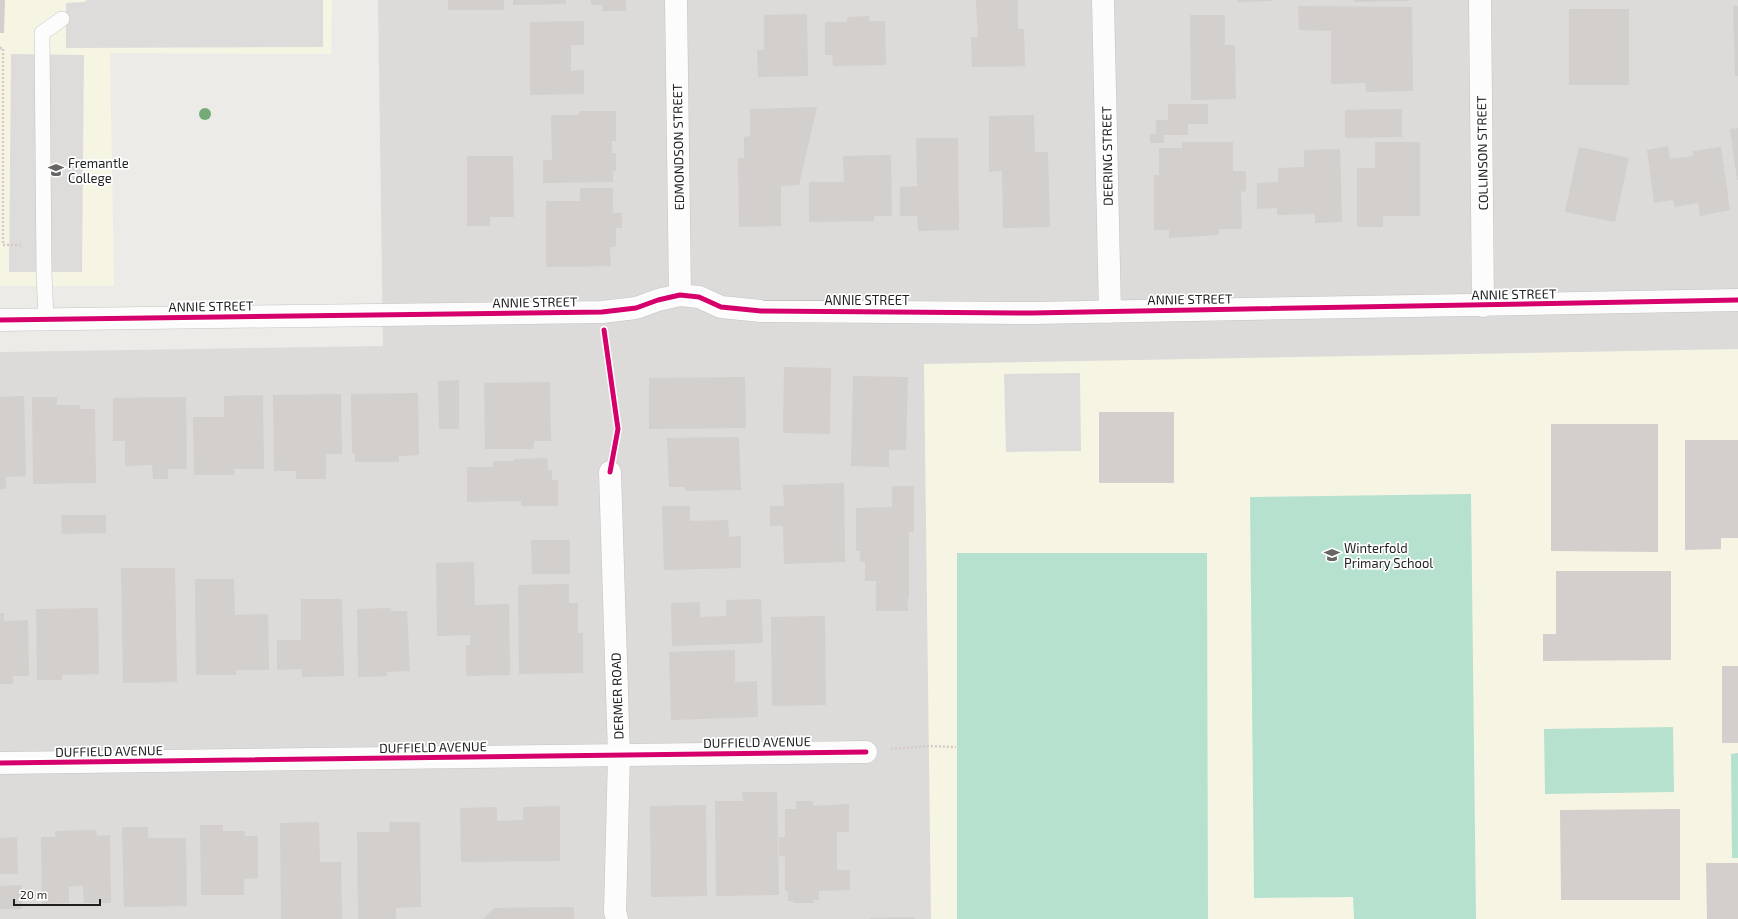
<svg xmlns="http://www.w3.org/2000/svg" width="1738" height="919" font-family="'Exo 2',sans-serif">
<rect width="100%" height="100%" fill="#edebe8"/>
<path fill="#dcdbd9" d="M378,0H1738V919H0V352L383,346Z"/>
<path fill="#f6f5e4" d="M0,0H332L331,54L110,53L114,286H0Z
M1738,349V919H931L924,364Z"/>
<path fill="#b6e1cf" d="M1471,494L1476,919H1354L1353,897L1254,898L1250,497Z
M957,553H1207L1208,919H957Z
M1673,727L1674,792L1545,794L1544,729Z
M1738,753V858H1732L1731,754Z"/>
<path fill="#dddcdb" d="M87,0H323V47L66,48V3L84,2Z
M11,54L84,55L82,272H9Z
M1080,373L1081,451L1006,452L1004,374Z"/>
<path fill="#d2cfcc" d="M0,0H5L4,33H0Z
M448,0H504V10H448Z
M513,0H566V4L513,5Z
M591,0H626V11H602V5H591Z
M976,0H1018V29H1024L1025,66L972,67L971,37H978Z
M1237,0H1273V1L1237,2Z
M1354,0H1409V1L1354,2Z
M1298,6L1412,7L1413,91L1366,92L1365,83L1331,84V31L1299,30Z
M1733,6H1738V76H1735Z
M1569,9H1629V85H1569Z
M807,14L808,76L758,77L757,50H764V15Z
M1190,15H1225V45H1235L1236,99L1191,100Z
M869,16V21H885L886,65L833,66L832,55H825V22H847V17Z
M584,21V45H571V71L584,70V94L530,95V22Z
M1168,104H1208V124H1188V135H1164V143H1150V134H1156V120H1168Z
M817,107L799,185L781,186V226L739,227L738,158H744V137L750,136V109Z
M1402,109V137L1345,138V110Z
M579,111H616V141H612V153H616V171H613V182L543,183V160H552L551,115H579Z
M1034,115L1035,152H1048L1050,227L1003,228L1002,171L989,172V116Z
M1738,128V180H1737L1730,129Z
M916,138H958L959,230L918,231L917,216H900V187L917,186Z
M1182,142H1233V171H1246V191L1241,192L1242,229H1219V235L1169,238V230H1154V175H1159V148H1182Z
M1375,142H1420V216H1383V227H1357V168H1375Z
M1668,146L1670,159L1693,156V151L1721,147L1730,210L1700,216L1698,203L1675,207L1673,200L1654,203L1647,150Z
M1579,147L1629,158L1615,222L1565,212Z
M1340,149L1342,222L1315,223V214L1277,215V208L1257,209V183L1278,182V168L1304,167V150Z
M891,155L892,216H874V221L809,222V182H844L843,156Z
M467,156H513L514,217H490V226H467Z
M580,188H613V213H622V228H616V247H610L611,266L546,267V201H580Z
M784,367L831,368L830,434L783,433Z
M853,376L908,377L906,450H889V467L851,466Z
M745,377L746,428L649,429V378Z
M459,380V429H439L438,381Z
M550,382L551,441H534V449H485L484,383Z
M418,393L419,455L399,456V462H355V453H352L351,394Z
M341,394L342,454H326V479H296V471H274L273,395Z
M263,395L264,469H234V475H194L193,417H224V396Z
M24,396L26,476L6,477V489H0V397Z
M32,397H57V405H80V409H95L96,483L33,484Z
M186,397L187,469H168V479H153L152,465L125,466V441H113V398Z
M1099,412H1174V483H1099Z
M1551,424H1658V552L1551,551Z
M739,437L741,490L685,491V487H669L667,438Z
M1685,440H1738V538H1721V549L1685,550Z
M547,458L548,470H552V480H558V506H521V501L467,502V467H493V461H514V459Z
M844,483L845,562L784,564L783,526H770V506H784L783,485Z
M892,486H914V532H909V599H907L908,611H876V581H865V562H860V551H856V508L892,507Z
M662,506H690V521L728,520L729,537L741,536V568L664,570Z
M61,515H106V533L62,534Z
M531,540H570V574H532Z
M474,562L475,605L509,604L510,675L466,676V645H470V635L437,636L436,563Z
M121,568H175L177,682L123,683Z
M1556,571H1671V660L1543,661V634H1556Z
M195,579H234L235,615L268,614L269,670H236V675H196Z
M569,584V603H578V633H583V673L519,674L518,585Z
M301,599H342L344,676L302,677V669L277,670V640H301Z
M761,599L763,643L672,646L671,603L700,602V617L726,616V600Z
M98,608L99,674L62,675V680H37L36,609Z
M391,608V611H407L410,671L387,672V676L358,677L357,609Z
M0,613H4V621L28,620L29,676H13V684H0Z
M825,616L826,705L772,706L771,617Z
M735,650V682L757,681L758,717L671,720L669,652Z
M1722,666H1738V743H1722Z
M742,792H777L779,895L716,896L715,801H743Z
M796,801H813V806L849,804V832H837V870H850V890L819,891V900H814V903H793V901H788V891H785V856H779V837H785V809H796Z
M706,805L707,896L651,897L650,806Z
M560,806V861L461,862L460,808L497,807V821L523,820V807Z
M1680,809V900H1561L1560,810Z
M319,822L320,862H341L342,919H281L280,823Z
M389,822H420L421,907L396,908V919H358L357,832H390Z
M200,825H223V831H245V836H258V878L244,879V895H201Z
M122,827H148V838H186L187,906L124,907Z
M96,830L97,836L110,835L111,903H84L83,886H76L69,887V903L42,904L41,837H55V831Z
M17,837L18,874H0V838Z
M1706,863H1738V919H1707Z
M22,885V909H0V886Z
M574,907V919H483L494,908Z
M915,917V919H870V918Z"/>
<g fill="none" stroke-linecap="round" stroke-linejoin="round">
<defs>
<path id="service" d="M46,319L44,272L42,33L62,19"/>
<path id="minor" d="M676,0L680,295
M1103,0L1110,312
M1480,0L1483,306
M0,320L602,312L636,308L658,300L680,295L699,297L721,307L761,311L1032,313L1738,300
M610,472L619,755L615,912L617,919
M0,763L866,752"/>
</defs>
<use href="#service" stroke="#c4c3c2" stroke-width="16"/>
<use href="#minor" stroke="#c4c3c2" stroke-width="23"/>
<path stroke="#d6cac8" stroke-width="2.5" stroke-dasharray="2 2" stroke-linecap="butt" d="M0,48H3V245H21
M891,749L929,746L956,747"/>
<use href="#service" stroke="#fcfcfc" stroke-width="15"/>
<use href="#minor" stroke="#fcfcfc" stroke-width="22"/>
<defs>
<path id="cycleway" d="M0,320L602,312L636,308L658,300L680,295L699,297L721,307L761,311L1032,313L1738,300
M604,330L618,429L610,472
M0,763L866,752"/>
</defs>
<use href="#cycleway" stroke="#fff" stroke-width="8"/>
<use href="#cycleway" stroke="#d6006c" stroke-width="5"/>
</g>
<circle fill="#75ab77" cx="205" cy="114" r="6"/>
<defs>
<symbol id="school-bare" viewBox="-9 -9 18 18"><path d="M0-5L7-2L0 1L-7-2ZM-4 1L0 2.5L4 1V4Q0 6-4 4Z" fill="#676665" stroke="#fff" stroke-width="2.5" paint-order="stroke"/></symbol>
</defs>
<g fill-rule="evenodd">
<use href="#school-bare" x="45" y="159" width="22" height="22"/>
<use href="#school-bare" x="1321" y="544" width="22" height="22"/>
</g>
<g text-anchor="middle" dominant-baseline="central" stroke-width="3.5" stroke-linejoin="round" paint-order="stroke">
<g font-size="13" fill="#1f1f1f" stroke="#fff">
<text transform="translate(678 147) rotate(-91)">EDMONDSON STREET</text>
<text transform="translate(1482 153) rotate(-91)">COLLINSON STREET</text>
<text transform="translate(1107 156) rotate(-91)">DEERING STREET</text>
<text transform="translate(1514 294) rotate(-1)">ANNIE STREET</text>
<text transform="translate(1190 299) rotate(-1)">ANNIE STREET</text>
<text x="867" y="300">ANNIE STREET</text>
<text transform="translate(535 302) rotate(-1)">ANNIE STREET</text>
<text transform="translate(211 306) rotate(-1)">ANNIE STREET</text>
<text transform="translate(617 696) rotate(-92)">DERMER ROAD</text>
<text transform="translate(757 742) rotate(-1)">DUFFIELD AVENUE</text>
<text transform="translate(433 747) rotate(-1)">DUFFIELD AVENUE</text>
<text transform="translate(109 751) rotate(-1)">DUFFIELD AVENUE</text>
</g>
<g font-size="13" fill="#1f1f1f" stroke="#fff" text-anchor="start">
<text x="68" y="163">Fremantle<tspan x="68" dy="15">College</tspan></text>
<text x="1344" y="548">Winterfold<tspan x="1344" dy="15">Primary School</tspan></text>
</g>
</g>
<path d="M14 899v6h86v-6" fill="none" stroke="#1f1f1f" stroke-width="2"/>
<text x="20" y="899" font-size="12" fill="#1f1f1f" stroke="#ffffff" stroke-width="3" paint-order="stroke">20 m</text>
</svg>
